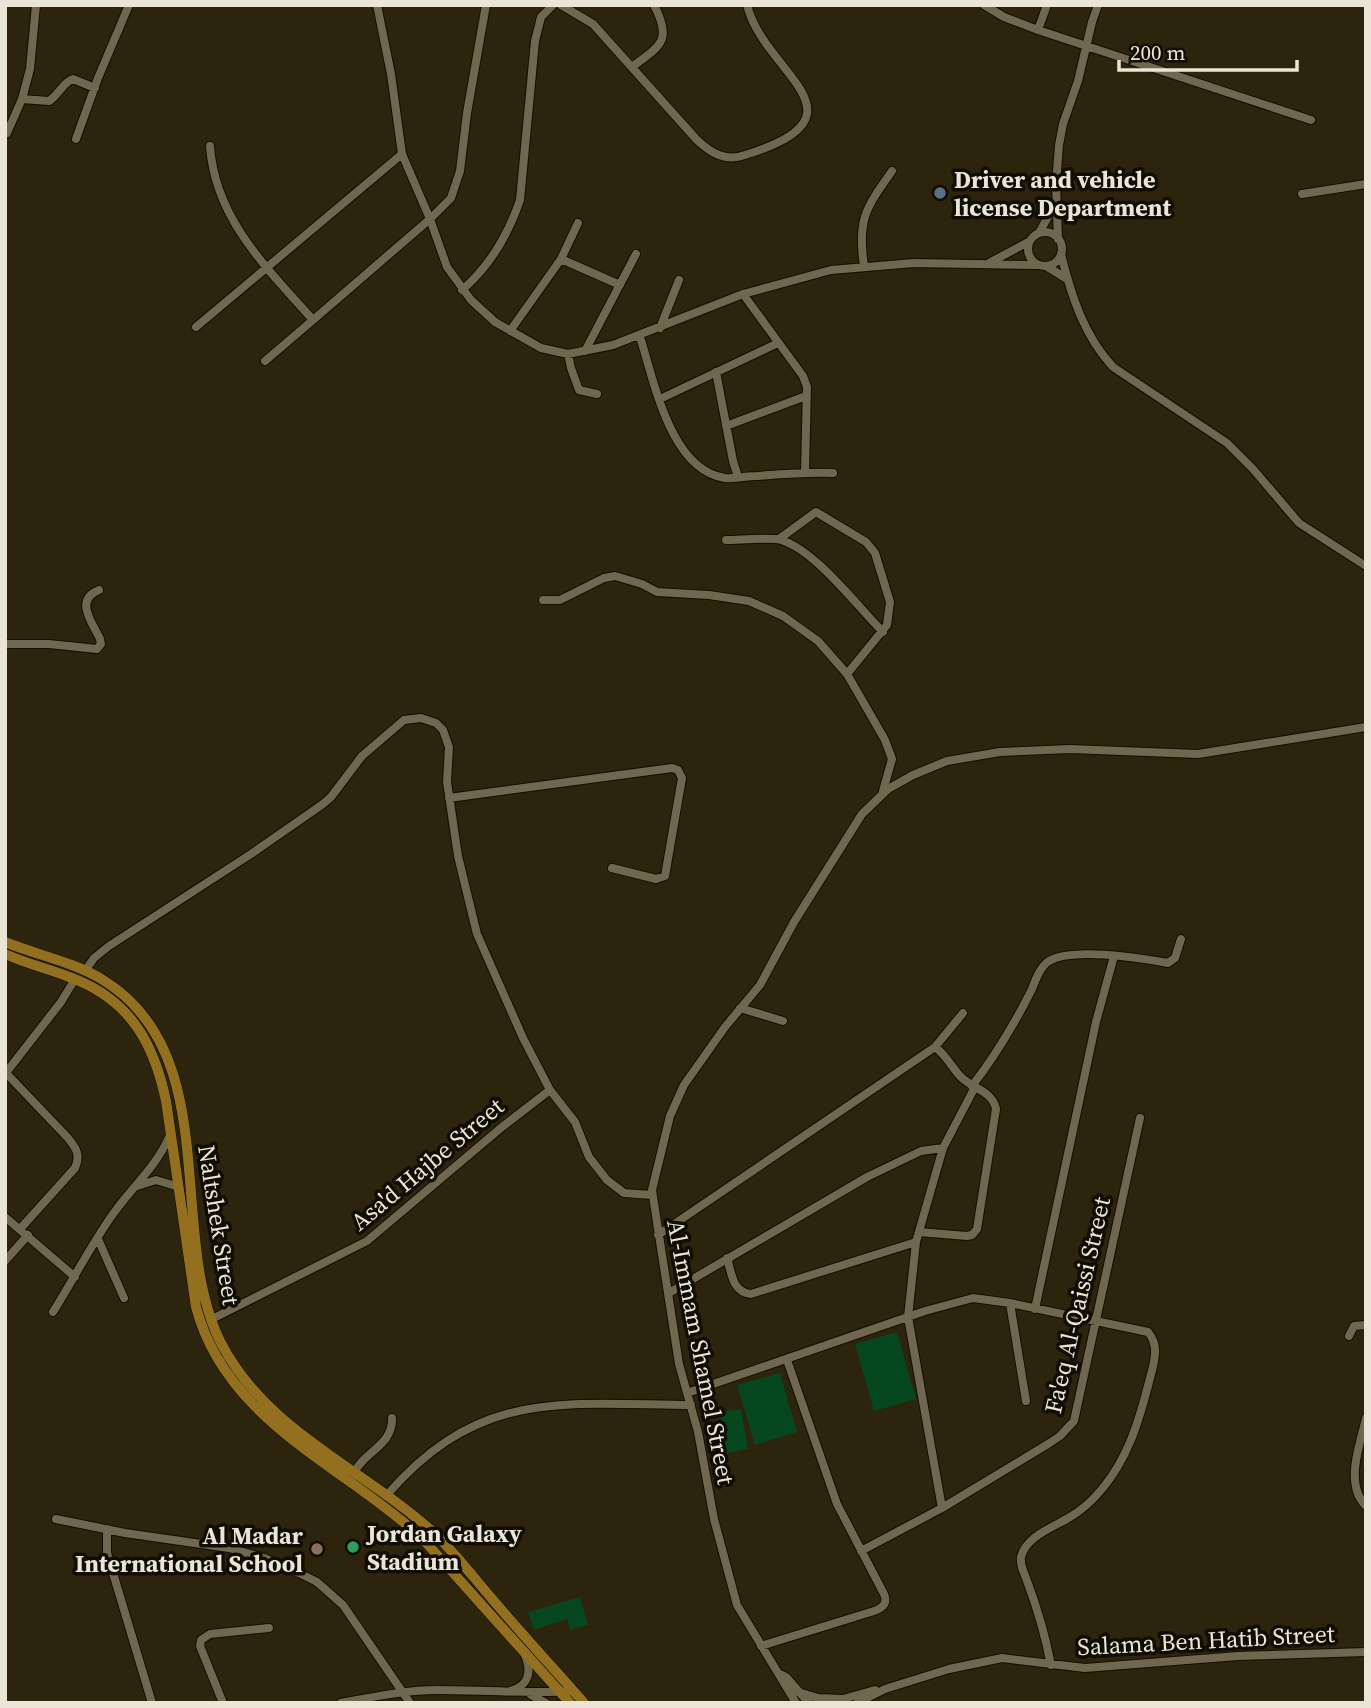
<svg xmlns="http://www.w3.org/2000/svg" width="1371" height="1708" font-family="'Source Serif 4',serif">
<rect width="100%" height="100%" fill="#2c240d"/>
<path fill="#074720" d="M897,1332L916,1399L874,1411L855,1344Z
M780,1373L797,1432L755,1445L737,1385Z
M741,1409L748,1449L726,1453L720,1412Z
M580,1597L588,1625L570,1630L567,1619L534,1630L528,1612Z"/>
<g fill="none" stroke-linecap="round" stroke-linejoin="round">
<defs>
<path id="minor" d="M377,5L391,74L402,154L430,219L447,267L471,300L495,322L541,348L568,354L613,345L743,294L831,270L914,263L1039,265
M561,5L593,24L697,140C711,153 725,162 745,155C875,115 764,74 747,5
M984,5L1004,17L1038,30L1311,120
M1038,30L1047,5
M632,67C660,46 673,41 654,5
M22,99L49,101C59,95 62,83 73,79L95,88
M7,133L22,99L30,69L36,5
M76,139L98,78L129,5
M210,146C215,219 267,268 313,320L265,361
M1302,194L1366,184
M1028 249a17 17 0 1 1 34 0a17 17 0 1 1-34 0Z
M1039,233L1055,204
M1058,239L1056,184L1059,145L1063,124L1078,81L1092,22L1098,5
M1061,254C1071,295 1084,336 1113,367L1227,443L1253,469L1299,523L1366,566
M561,259L620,285
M989,263L1030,241
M864,266C857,219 866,208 892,171
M1046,266L1067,279
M462,290C490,266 508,235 520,200L535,41L541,17L553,5
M743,294L803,376L807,387L805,472
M313,320L430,219L451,198L460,171L467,113L486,5
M196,327L402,154
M660,328L679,280
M510,331L561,259L578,223
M640,337C654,380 670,470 725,478C735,479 747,476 757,476C783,474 807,472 833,473
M585,351L636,254
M568,354L571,368L579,390L597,394
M716,372L733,461L738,477
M660,399L778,343
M726,426L806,396
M779,539L816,512L866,542L875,553L890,602L887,625L847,674
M726,540C739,540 770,537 781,540C815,550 857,606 883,632
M543,600H560L604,578L615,576L642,584L657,592L709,595L749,601L783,616L818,641L847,674L885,740L892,759L883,791
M5,644H49L97,649L101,644L100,639C92,622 74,600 99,590
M449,798L672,768L678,770L682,778L665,876L656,879L612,868
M85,971L94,958L109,946L251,854L323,804L331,797L362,756L404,720L421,718L436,723L443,730L449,747L447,782L458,856L477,934L523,1038L550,1090L575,1122L589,1157L607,1180L624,1193L652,1195
M740,1008L783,1021
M5,1072L68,1138C76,1148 81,1155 75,1168L20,1229
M5,1074L61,1002L75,979
M972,1086C996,1055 1015,1023 1032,989C1036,979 1040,967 1049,961C1074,947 1140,958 1168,963L1175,958L1181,939
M137,1186L156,1180L179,1187
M5,1217L75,1277
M919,1232L967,1236L972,1235L977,1229L996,1109C992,1090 972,1089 960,1076C951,1066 946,1055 935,1047
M658,1235L935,1047L963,1013
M98,1239L124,1298
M727,1258C732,1274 732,1292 751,1294L916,1242
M5,1261L28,1235
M669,1293L867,1177L921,1151L943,1148
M1010,1303L1026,1401
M1035,1309L1096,1022L1114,956
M53,1312C73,1280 91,1245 113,1214C132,1187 157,1166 170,1135
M212,1319L367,1241L502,1127L550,1090
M1349,1336L1354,1326L1366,1325
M687,1393L925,1311L973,1298L1010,1303L1148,1332C1161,1347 1153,1365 1149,1382C1139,1421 1128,1458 1102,1489C1093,1500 1082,1510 1070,1517C1054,1527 1026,1536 1021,1557C1020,1564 1023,1571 1026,1578C1037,1607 1045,1634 1051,1665
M1366,1418C1360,1445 1344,1484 1366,1506
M354,1473C364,1451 393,1446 392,1418
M386,1496C479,1388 562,1404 691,1405
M942,1508L908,1317L916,1242L943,1148L975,1087
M56,1519L125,1533L229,1548L264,1558L299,1573L317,1582L343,1605L410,1703
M107,1529V1553L152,1703
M861,1551L942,1508L1048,1444L1060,1436L1074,1421L1140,1118
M761,1646L874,1611C883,1608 888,1603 884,1594L837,1504L787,1360
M780,1674L786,1677L809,1703
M510,1691C529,1686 532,1672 525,1655
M798,1692L818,1698L843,1699
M531,1695L546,1703
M223,1703L200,1646L201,1640L210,1634L269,1628
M341,1703C373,1697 405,1690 438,1690C484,1690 528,1694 574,1691
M796,1703L737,1605L714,1519L698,1432L679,1364L652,1190L670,1116L684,1085L725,1027L760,985L794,922L862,814L888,789L913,775L947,761L1000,752L1070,749L1198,754L1366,727
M836,1703L843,1699L875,1690
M857,1703L885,1689L949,1669L1002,1658L1085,1668L1238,1656L1366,1652"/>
<path id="major" d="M5,942C37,955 74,962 103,980C225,1055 166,1231 220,1341C265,1431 363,1468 434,1533C455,1553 474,1578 493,1600C523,1635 554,1669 584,1703
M5,954C27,964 50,969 72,978C130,1000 154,1043 166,1101L196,1307C226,1421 341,1464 421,1537L570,1703"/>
</defs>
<use href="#minor" stroke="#140d00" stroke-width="10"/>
<use href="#major" stroke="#140d00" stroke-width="11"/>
<use href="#minor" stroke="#70674f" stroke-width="8"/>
<use href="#major" stroke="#927020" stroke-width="10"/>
</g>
<circle fill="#5c6f8a" stroke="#110d05" stroke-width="2.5" cx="940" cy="193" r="7"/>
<circle fill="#2e9e5b" stroke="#110d05" stroke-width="2.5" cx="353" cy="1547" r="7"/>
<circle fill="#8d6e63" stroke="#110d05" stroke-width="2.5" cx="317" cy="1549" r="7"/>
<g text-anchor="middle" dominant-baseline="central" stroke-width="7" stroke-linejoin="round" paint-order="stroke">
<g font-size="24" font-weight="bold" fill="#eae5d7" stroke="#110d05" text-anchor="start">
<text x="954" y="179">Driver and vehicle<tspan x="954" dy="28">license Department</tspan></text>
<text x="367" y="1533">Jordan Galaxy<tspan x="367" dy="28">Stadium</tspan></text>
<text x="303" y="1535" text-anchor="end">Al Madar<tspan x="303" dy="28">International School</tspan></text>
</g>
<g font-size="24" fill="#eae5d7" stroke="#110d05">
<text transform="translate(427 1164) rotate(-40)">Asa'd Hajbe Street</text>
<text transform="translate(219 1225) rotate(81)">Naltshek Street</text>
<text transform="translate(1077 1305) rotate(-77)">Fa'eq Al-Qaissi Street</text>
<text transform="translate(701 1352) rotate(79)">Al-Immam Shamel Street</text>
<text transform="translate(1206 1640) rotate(-3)">Salama Ben Hatib Street</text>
</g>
</g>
<rect width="1371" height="1708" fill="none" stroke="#eae5d7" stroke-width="14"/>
<path d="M1119 60v10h178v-10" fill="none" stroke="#eae5d7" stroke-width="3.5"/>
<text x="1130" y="60" font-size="21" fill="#eae5d7" stroke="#110d05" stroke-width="5" paint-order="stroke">200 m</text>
</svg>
